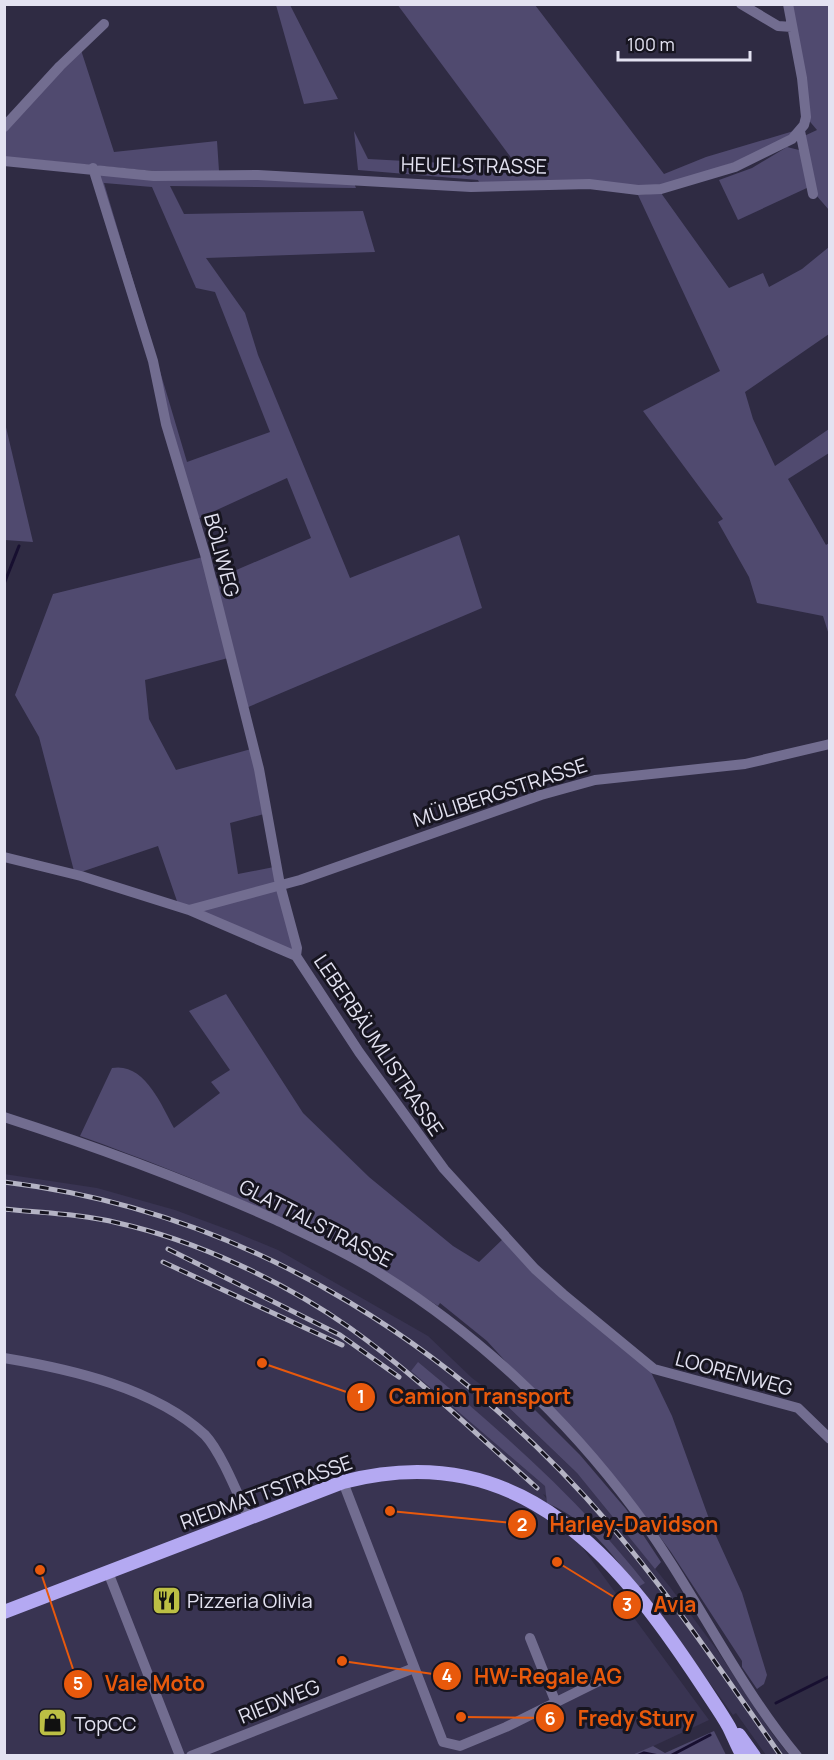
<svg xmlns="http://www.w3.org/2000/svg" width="834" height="1760" font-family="Manrope,sans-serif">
<rect width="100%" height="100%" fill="#2f2b43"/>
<path fill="#393452" d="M4,1174L97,1188L175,1210L237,1233L278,1250L428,1336L472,1378L500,1399L577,1473L670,1587L717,1650L771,1732L789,1755H766L736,1713L733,1715L609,1544L580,1516L543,1494L709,1720L632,1756L5,1755Z"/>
<path fill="#504a6f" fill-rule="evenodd" d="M397,4L535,5L664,174L706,157L797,130L790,137L747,158L662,187L480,184L478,180L358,170L354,131L368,159L518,167Z
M276,5H290L338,99L304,104Z
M788,5H829V210L809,187L738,220L719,180L752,168L787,147L807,152L804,136L817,130L806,117Z
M81,50L114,152L217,141L219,171H154L5,157L4,131Z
M95,172L354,183L356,188L170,186L184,214L363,211L375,252L206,258L245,313L258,355L350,578L459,535L482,608L246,708L213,580L311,538L287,478L197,519ZM104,183L152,187L196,288L215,292L270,432L187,462Z
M661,193L729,288L763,273L769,287L802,269L829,247V334L745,392L753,419L775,466L829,429V453L788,479L826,545L829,543V635L823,616L757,603L749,577L718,522L723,519L643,411L720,371L638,195Z
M5,423L33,542L5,540Z
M203,557L228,658L145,680L149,719L176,770L251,749L264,814L230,823L238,874L274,867L295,954L178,904L158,846L81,872L74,871L39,737L15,695L53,594Z
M226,994L303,1113L369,1177L453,1246L479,1262L505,1237L649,1368L672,1416L712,1527L742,1593L767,1675L764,1684L757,1689L742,1667V1661L671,1552L637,1506L487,1341L440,1303L438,1306C327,1232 205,1181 80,1136L112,1068C144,1062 161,1104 174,1128L220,1093L211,1082L230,1070L189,1011Z
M418,1362C500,1430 579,1499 645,1583L638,1587C610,1552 589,1521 547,1503L545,1486L411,1371Z
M500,1399L534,1409L580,1455L626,1509L661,1562L655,1569L577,1473Z
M714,1731L726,1755H632L653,1746L665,1753Z"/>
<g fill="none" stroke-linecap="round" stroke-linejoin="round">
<path stroke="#170f30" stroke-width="3" d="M4,584L19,546
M776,1703L830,1676
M637,1756L644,1753L659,1756
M670,1756L710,1735"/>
<path stroke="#726d90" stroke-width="10" d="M741,4L778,26L792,27
M4,127L60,66L104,24
M800,131L813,194
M4,161L154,176L258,175L471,187L589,184L638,190L661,189L735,167L792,139L804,125L806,117L802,78L788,4
M93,168L153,361L166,424L205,554L259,769L280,885L297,948L296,956
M4,857L81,876L189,910L296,956L359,1052L444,1169L535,1269L563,1294L654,1369L798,1408L830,1439
M189,910L300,880L541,795L595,780L745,764L830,744
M4,1117C97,1147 187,1180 276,1220C312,1237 350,1254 384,1276C480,1336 566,1418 634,1509C693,1588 734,1680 797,1756
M4,1358C70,1369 155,1388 205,1435C221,1452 238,1495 248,1517
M343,1482L443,1742L460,1746L506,1727L605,1678
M108,1572L180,1756
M530,1638L556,1703
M191,1756L414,1668"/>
<path stroke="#b4a9f2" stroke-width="14" d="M4,1612L343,1482C526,1435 623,1563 712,1700C718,1709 724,1718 729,1727C734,1737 737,1746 743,1756
M739,1735L754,1756"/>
<defs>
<path id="rail" d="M4,1182C254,1212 469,1353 627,1545C682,1612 731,1685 781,1756
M4,1209C42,1213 81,1214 118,1223C195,1240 285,1282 350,1328C416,1375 476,1434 537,1488
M168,1249L340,1335L399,1377
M163,1262L342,1345"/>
</defs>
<use href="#rail" stroke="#b4b3c4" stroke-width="5"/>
<use href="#rail" stroke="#171520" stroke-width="3" stroke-dasharray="9" stroke-linecap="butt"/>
</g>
<defs>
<symbol id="restaurant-square" viewBox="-11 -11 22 22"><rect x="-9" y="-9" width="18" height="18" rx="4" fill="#bcbf44" stroke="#171520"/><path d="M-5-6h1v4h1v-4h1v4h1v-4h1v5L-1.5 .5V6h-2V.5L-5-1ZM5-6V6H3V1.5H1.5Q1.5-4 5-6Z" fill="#111"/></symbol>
<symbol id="shop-square" viewBox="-11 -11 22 22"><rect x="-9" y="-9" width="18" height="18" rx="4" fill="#bcbf44" stroke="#171520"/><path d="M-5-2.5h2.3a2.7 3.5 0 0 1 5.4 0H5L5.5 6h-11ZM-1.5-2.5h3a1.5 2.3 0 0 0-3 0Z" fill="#111"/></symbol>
</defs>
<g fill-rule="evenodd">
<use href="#restaurant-square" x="150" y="1584" width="33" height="33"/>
<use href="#shop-square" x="36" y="1706" width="33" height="33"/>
</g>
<g text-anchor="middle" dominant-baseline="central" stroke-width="6" stroke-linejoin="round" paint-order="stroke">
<g font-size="20" fill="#e3e2f1" stroke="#171520">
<text transform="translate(474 165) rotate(1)">HEUELSTRASSE</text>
<text transform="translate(222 555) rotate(75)">BÖLIWEG</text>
<text transform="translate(500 792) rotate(-18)">MÜLIBERGSTRASSE</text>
<text transform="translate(379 1045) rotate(56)">LEBERBÄUMLISTRASSE</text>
<text transform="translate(316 1223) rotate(27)">GLATTALSTRASSE</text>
<text transform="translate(734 1373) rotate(15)">LOORENWEG</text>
<text transform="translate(266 1492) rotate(-20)">RIEDMATTSTRASSE</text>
<text transform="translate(279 1701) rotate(-22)">RIEDWEG</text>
</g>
<g font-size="20" fill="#e3e2f1" stroke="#171520" text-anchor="start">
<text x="187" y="1600">Pizzeria Olivia</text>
<text x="74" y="1723">TopCC</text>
</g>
</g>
<path fill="none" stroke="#e8590c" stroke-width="2" d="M262 1363L361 1397M390 1511L522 1524M557 1562L627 1605M342 1661L447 1676M40 1570L78 1684M461 1717L550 1718"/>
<g fill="#e8590c" stroke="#171520" stroke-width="2">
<circle cx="262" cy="1363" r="6"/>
<circle cx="390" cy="1511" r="6"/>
<circle cx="557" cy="1562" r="6"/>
<circle cx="342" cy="1661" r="6"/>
<circle cx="40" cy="1570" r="6"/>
<circle cx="461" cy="1717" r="6"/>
<circle cx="361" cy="1397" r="15"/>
<circle cx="522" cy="1524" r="15"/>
<circle cx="627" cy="1605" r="15"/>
<circle cx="447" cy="1676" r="15"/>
<circle cx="78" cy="1684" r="15"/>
<circle cx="550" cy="1718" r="15"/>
</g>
<g font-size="18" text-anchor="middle" font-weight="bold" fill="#fff">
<text x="361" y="1403">1</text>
<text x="522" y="1531">2</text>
<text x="627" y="1611">3</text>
<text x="447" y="1682">4</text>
<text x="78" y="1690">5</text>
<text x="550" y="1725">6</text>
</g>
<g font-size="21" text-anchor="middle" font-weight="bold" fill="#e8590c" stroke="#171520" stroke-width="6" stroke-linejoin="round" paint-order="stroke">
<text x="480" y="1404">Camion Transport</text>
<text x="634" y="1532">Harley-Davidson</text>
<text x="675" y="1612">Avia</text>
<text x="548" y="1684">HW-Regale AG</text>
<text x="155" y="1691">Vale Moto</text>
<text x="636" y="1726">Fredy Stury</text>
</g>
<rect width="834" height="1760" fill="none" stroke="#e3e2f1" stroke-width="12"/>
<path d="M618 51v9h132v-9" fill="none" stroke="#e3e2f1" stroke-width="3"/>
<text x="627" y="51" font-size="18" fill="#e3e2f1" stroke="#171520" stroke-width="4.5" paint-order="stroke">100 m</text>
</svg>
